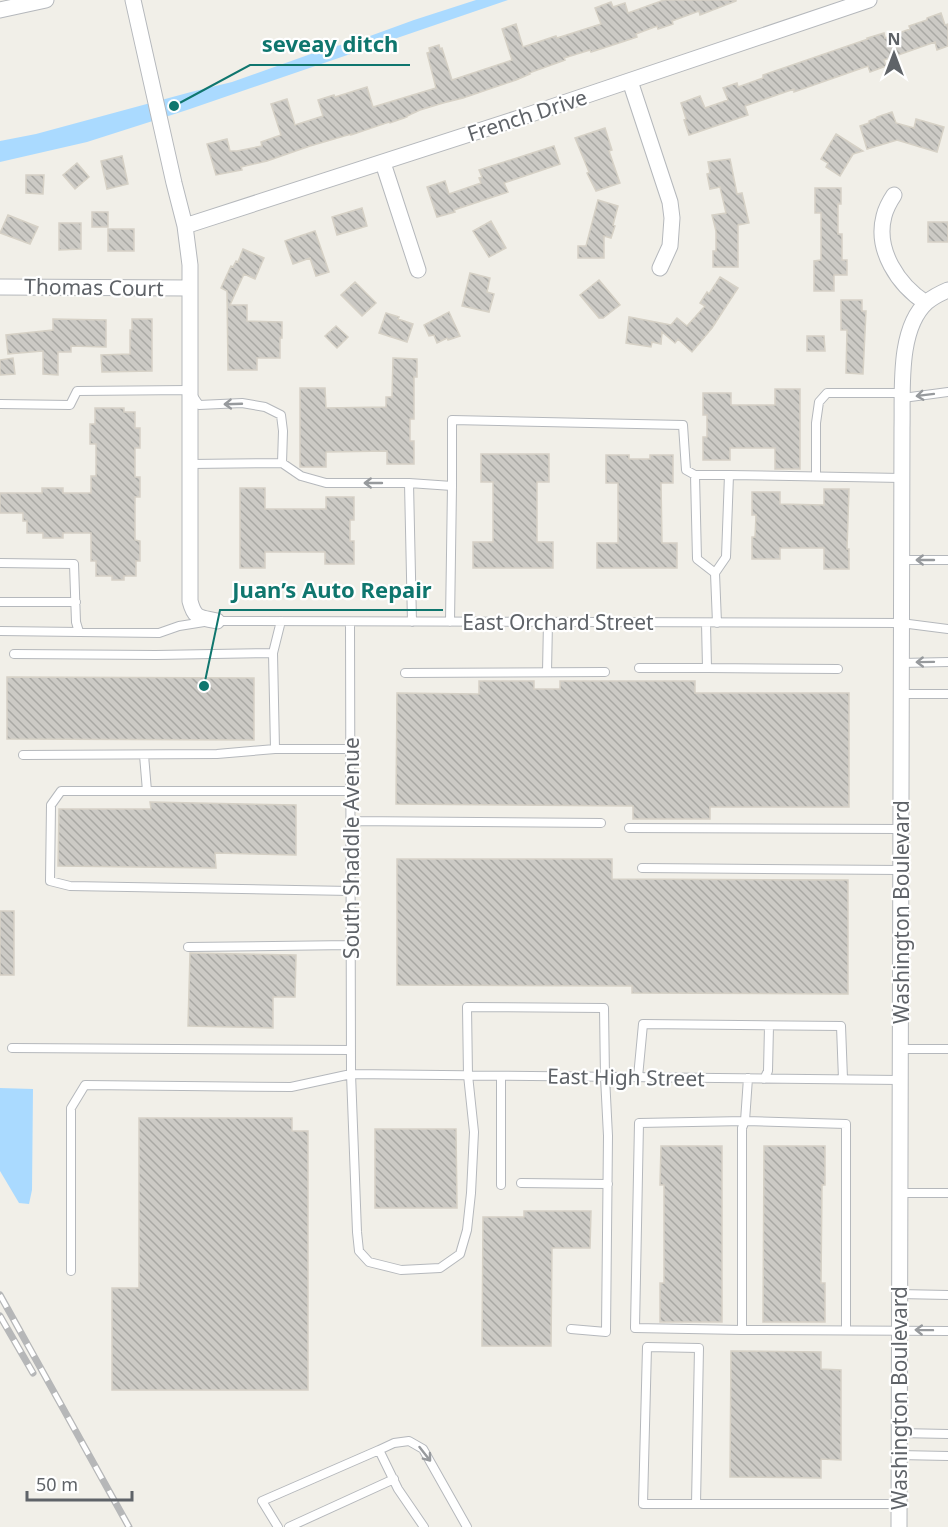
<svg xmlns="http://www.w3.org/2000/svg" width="948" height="1527" font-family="'Noto Sans',sans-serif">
<defs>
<pattern id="building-back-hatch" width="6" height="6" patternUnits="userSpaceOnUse" patternTransform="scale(1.5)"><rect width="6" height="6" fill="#cccac5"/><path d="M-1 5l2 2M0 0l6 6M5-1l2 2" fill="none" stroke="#a9a8a4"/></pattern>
</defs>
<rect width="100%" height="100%" fill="#f1efe8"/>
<path fill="#aadaff" d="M476,0H508L187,110L87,142L0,162V141L36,134L191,92L232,82L322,50L359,40L414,20Z
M0,1088L33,1089L32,1190L29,1204L19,1203L0,1171Z"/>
<path fill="url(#building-back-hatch)" stroke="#d6d1c6" stroke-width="1.5" d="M664,0H736V1L700,15L699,11L672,21L673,24L658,29L657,26L636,34L637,37L622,42L591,52L590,50L564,58L565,60L529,73L530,74L516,80L463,98L443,103L420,110L407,116V117L390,123L389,122L351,135V134L310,146L267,161L241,167L242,170L216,175L207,144L227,139L230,151H237L262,146L261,142L281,135L271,104L287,99L295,125L323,116L318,100L334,95L335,97L367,87L373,107L436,88L427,53L430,52L429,48L439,45L440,49L442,48L452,80L512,60L502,29L516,24L523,47L556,36L557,38L601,24L595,8L611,2L613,7L625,3L628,13Z
M941,13L945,25L948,24V46L937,50L935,42L884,60L886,66L870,72L868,66L794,92V89L745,106L748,115L689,135L684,120L686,119L681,103L700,96L705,108L728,100L723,88L737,83L738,87L763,78V75L868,39L867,38L884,33L885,38L910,29L909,26L927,20V18Z
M892,112L896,123L914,128L916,119L944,127L937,152L897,140L867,149L860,126L869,123V121L877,118V117Z
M605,128L612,150L609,151L620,183L596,191L587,173L589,172L575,138Z
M836,134L863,151L853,154L840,176L826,167L828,163L821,159Z
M554,146L560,164L504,183L508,192L454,210L455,212L437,217L427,187L445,181L449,194L481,183L479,178L482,177L479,170Z
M122,156L128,184L107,189L101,161Z
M730,159L737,194L742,193L749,223L738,225V267H713V251H716V231L712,215L726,213L720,187L710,189L707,174L710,173L708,162Z
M77,163L89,177L75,189L63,175Z
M26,175H44L43,194L26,193Z
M815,188H841V204H838V234H842V260H847V275H834V291H814V261L821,260V213H815Z
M598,200L618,206L613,225L615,226L611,238L604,236V258H578V246H586Z
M362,208L367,226L337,235L332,217Z
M92,212H108V227H92Z
M8,215L38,227L30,244L0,233Z
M491,221L506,248L489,257L473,231Z
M928,222H948V242H928Z
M59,223H81V249L59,250Z
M108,229H134V251H108Z
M315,231L329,272L316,276L310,258L293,264L285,241Z
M243,249L264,258L255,279L244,274L230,305H247V321L282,322V338H280V358H257V370H228L227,291L221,288L231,266L233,267L236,261L238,262Z
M470,273L490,278L487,292L494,294L489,312L462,306Z
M720,277L738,288L712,328L692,352L678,339L675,343L662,332L661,344L652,342L651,347L626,343L629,317L671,325L677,318L687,326L705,306L700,303L707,292L709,294Z
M599,280L620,305L603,318H599L580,295Z
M355,282L376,303L362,316L341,295Z
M841,300H862V311H866L863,374L846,373L847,330H841Z
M449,312L460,336L448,340L447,338L437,343L434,335L429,336L424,325Z
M386,313L399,317L398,319L413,324L407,342L379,333Z
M53,319L106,320V347L71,346V352H58V375L43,374V351L8,354L6,335L53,330Z
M132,319H152V371L102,372L101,355L130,354V330H132Z
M336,326L348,337L337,348L325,336Z
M807,336H824L825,351H807Z
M13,358L15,374L0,375V360Z
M393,358L417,359V377H414V419H410V441H414V464H387V451L326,452V467H300V388H325L326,408L386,407V397H392Z
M775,389H800V469H775V448H730V460H703V437H707V415H703V393H731V405H775Z
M95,408H124V412H135V428H140V448H135V477H140V497H135V540L140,541V561H136V576H124V580H112V576H96V561H91V533H63V538H43V533H27V521H23V513H0V493H42V488H63V493H91V476H96V444H90V424H95Z
M481,454H549V482H537V542H553V568H473V542H493V482H481Z
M606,455H629V459H650V455H673V483H661L662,543H677V568H597V543H618V483H606Z
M240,488H265V509H326V497H354V520H350V541H354V564H325V552H265V568H240Z
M824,489H849L847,549H849V569H824V548H780V559H752V537H755L756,515H752V492H780V504L824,505Z
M7,677L254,678V740L7,739Z
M479,681H534V689H560V681H695V693H849V807H710V819H633V806L396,804L397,693L479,694Z
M150,802L296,805V855L215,853L216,868L58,866L59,809H151Z
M397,859H612V879L848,880V994L632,993V986L397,985Z
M0,911H14V975H0Z
M190,953L296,955L295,997H273V1028L188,1026Z
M139,1118H292V1131H308V1390H112V1288H139Z
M375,1129H456L457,1208H375Z
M661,1146H722V1322H660V1283H664V1185H660Z
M764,1146H825V1185H822L821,1283H825V1322H763Z
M524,1211H591L590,1248H552L551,1346H482L483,1217H524Z
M731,1351L821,1352V1369L841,1370V1460L821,1459V1478L730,1477Z"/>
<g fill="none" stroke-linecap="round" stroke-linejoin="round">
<defs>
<path id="service" d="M903,398L948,392
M0,404L70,405L77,391L189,390L199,405L242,403L265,407L281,415L283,431L282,463L301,476L326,483H409L452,486
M190,464L282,463
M695,475H729
M816,476V423L819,402L827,393H903
M409,483L412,622
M902,560H948
M0,563L74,564L76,622L79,632
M715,573L726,557L729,475L902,478
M0,602H76
M216,621L901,623L948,629
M350,622L351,1074L357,1232L359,1251L369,1262L401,1270L440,1268L460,1254L467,1230L471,1193L474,1132L468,1075L467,1007L604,1008L605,1077L608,1136L606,1332L571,1329
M450,622L452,486V420L683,425L686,470L695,475L697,559L715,573L717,623
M0,631L159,633L179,626L204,622
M14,654L156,655L273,653L281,621
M901,663L948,662
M639,668H707L706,623
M707,668L838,669
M547,672L548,622
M405,673L605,672
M901,694H948
M275,749H350
M23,755L217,754L275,749L273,653
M144,755L147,791
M350,791H61L51,805L50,881L70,886L351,891
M350,821L601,823
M629,828L901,829
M642,868L901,870
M188,947L351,945
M12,1048L351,1050
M900,1049H948
M501,1076V1185
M638,1077L643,1024L841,1026L843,1079
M748,1078L745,1121L742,1128V1330L948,1331
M764,1079L768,1071L769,1026
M521,1183L608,1184
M900,1193H948
M71,1271V1108L85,1085L291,1087L351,1074L900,1080
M899,1294L948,1295
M742,1330L635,1328L639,1123L745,1121L846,1124V1330
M899,1433L948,1434
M899,1455L948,1456
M696,1504L699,1348L647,1347L643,1504H899
M278,1527L262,1501L379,1450
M289,1527L394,1479
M424,1527L398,1489L379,1450L394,1443L409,1441L423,1449L467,1527"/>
<path id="minor" d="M133,0L174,183L185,226L190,265V601C195,620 200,617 217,621
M0,10L46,0
M630,81L670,202L672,218L670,246L660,268
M383,163L418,270
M894,195C890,201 886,208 884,216C875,250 898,285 926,303
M185,226L522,117L869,0
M0,287L189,288
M899,1527L902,428C903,391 897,329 927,302C933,297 941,293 948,290"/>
</defs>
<use href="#service" stroke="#b5b8bc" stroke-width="10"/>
<use href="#minor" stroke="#b5b8bc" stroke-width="17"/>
<use href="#service" stroke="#fff" stroke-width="8"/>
<use href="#minor" stroke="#fff" stroke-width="15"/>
<defs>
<path id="rail" d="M0,1295L129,1527
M0,1316L33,1373"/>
</defs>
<use href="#rail" stroke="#b6b7b8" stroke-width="7"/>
<use href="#rail" stroke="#fff" stroke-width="4.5" stroke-dasharray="14" stroke-linecap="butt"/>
</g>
<defs><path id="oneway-shaft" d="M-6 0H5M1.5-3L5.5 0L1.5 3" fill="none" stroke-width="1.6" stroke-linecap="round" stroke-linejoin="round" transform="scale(1.5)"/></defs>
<g stroke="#979a9d">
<use href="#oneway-shaft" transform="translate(925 395) rotate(173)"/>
<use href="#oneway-shaft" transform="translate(233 404) rotate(178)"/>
<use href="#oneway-shaft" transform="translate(373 483) rotate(180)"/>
<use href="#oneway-shaft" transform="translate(925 560) rotate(180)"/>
<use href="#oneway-shaft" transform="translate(925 662) rotate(179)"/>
<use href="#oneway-shaft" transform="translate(924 1330) rotate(-179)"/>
<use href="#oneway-shaft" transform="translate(425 1454) rotate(52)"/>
</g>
<g text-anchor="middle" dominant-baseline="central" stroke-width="4.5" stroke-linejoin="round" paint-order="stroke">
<g font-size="21" fill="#5f6368" stroke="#fff">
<text transform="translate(527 115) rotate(-18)">French Drive</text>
<text transform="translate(94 287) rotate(1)">Thomas Court</text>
<text x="558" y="622">East Orchard Street</text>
<text transform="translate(351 848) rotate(-90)">South Shaddle Avenue</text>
<text transform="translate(901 912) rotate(-90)">Washington Boulevard</text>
<text transform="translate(626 1077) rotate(1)">East High Street</text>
<text transform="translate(899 1398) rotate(-90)">Washington Boulevard</text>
</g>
</g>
<path fill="none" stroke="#0f766e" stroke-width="2" d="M174 106L250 65H410M204 686L220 610H443"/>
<g fill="#0f766e" stroke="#fff" stroke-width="2">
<circle cx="174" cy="106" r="6"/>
<circle cx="204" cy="686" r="6"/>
</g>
<g font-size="22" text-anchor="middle" font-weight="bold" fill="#0f766e" stroke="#fff" stroke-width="4.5" stroke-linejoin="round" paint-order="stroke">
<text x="330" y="52">seveay ditch</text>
<text x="332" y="598">Juan’s Auto Repair</text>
</g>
<g transform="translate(894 54)" stroke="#ffffff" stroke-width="4.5" paint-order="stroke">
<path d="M0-4.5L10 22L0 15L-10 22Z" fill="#5f6368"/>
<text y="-9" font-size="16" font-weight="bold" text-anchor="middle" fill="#5f6368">N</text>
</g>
<path d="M27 1491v9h105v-9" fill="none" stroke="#5f6368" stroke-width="3"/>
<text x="36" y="1491" font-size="18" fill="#5f6368" stroke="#ffffff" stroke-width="4.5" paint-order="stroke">50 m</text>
</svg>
